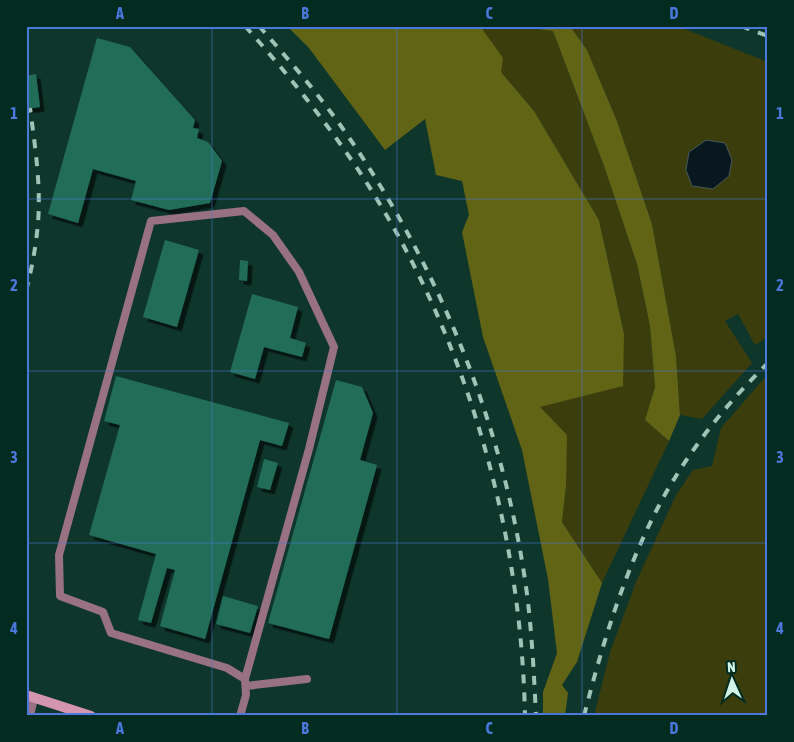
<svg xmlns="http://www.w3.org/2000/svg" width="794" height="742" font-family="'Asap Condensed',sans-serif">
<defs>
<filter id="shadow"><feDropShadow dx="4.5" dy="4.5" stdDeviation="0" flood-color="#0009"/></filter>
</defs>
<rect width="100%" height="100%" fill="#0f362b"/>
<path fill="#3b3d0d" d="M480,26H513L553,31L604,166L637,264L650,326L655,387L645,420L669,441L602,583L562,522L566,486L539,406L624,334L599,220L534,111L501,72Z
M570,26H677L768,62V337L755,345L738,314L725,321L752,363L702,419L680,415L676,356L652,224L617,121L587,50Z
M768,374V716H594L610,652L636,582L676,495L693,470L712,466L721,428Z"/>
<path fill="#616315" d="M287,26H480L503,58L501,72L534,111L599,220L624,334L623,386L540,407L567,435L566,486L562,522L602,583L577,662L562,685L568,693L565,716H543V692L557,653L548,579L522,450L483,337L462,232L469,215L462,181L436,175L425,119L385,150L309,48Z
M513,26H570L587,50L617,121L652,224L676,356L680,415L669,441L645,420L655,387L650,326L637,264L604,166L553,31Z"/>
<path fill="#09171e" stroke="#455a5b" d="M706,140L725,143L732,160L729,176L713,189L692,186L686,170L689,152Z"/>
<path fill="#226d59" filter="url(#shadow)" d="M97,38L130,47L195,120L193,128L199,129L197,138L208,142L222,161L210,203L169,210L131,200L136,181L93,169L78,223L48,214Z
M36,74L40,107L26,109V76Z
M165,240L199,250L177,327L143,317Z
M240,260L248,261L247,281L239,280Z
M252,294L298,307L290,338L306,343L302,357L264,347L255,379L230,372Z
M116,376L289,423L282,446L260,440L205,639L160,626L175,570L167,568L151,623L138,620L156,554L89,535L120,425L104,421Z
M336,380L362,387L373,413L360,460L377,465L329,639L268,623Z
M264,459L278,463L270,490L257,487Z
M223,596L258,606L250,633L216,624Z"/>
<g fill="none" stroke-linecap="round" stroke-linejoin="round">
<path stroke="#987182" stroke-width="8" d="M246,686L307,679
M30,716L34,698
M240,716L246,695L245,679L309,449L334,347L299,272L273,235L244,211L151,221L59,555L60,596L103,612L111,633L227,668L245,679"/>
<path stroke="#d495b1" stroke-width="10" d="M26,695L91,716"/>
<path stroke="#9fc3b6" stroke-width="4" stroke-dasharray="9 9" stroke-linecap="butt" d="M245,26C279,64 311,103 341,145C458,308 521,516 525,716
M259,26C290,61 321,97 348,136C442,273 505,430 527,594C532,634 534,675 536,716
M741,26L768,36
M26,72L27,76
M26,291C32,268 36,246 38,223C41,184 35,146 30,108
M584,716C603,641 626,566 663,498C691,448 727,403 768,363"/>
</g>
<path fill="none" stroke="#4a78dc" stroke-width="1" stroke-opacity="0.55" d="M212,26V716M397,26V716M582,26V716M26,199H768M26,371H768M26,543H768"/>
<rect width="794" height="742" fill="none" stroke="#032c21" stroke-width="55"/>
<g transform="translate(732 680) rotate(357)" stroke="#032c21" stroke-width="4" paint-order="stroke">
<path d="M0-4L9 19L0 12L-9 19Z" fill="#d2f5e8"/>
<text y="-8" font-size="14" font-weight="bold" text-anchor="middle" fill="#d2f5e8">N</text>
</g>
<rect x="28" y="28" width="738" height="686" fill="none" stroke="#4a78dc" stroke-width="2"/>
<g font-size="16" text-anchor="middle" font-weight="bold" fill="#4a78dc">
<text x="120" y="19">A</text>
<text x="305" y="19">B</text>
<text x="489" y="19">C</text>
<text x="674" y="19">D</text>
<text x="14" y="119">1</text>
<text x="780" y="119">1</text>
<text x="14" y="291">2</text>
<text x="780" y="291">2</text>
<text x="14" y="463">3</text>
<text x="780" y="463">3</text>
<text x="14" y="634">4</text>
<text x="780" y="634">4</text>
<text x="120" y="734">A</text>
<text x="305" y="734">B</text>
<text x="489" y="734">C</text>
<text x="674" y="734">D</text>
</g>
</svg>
